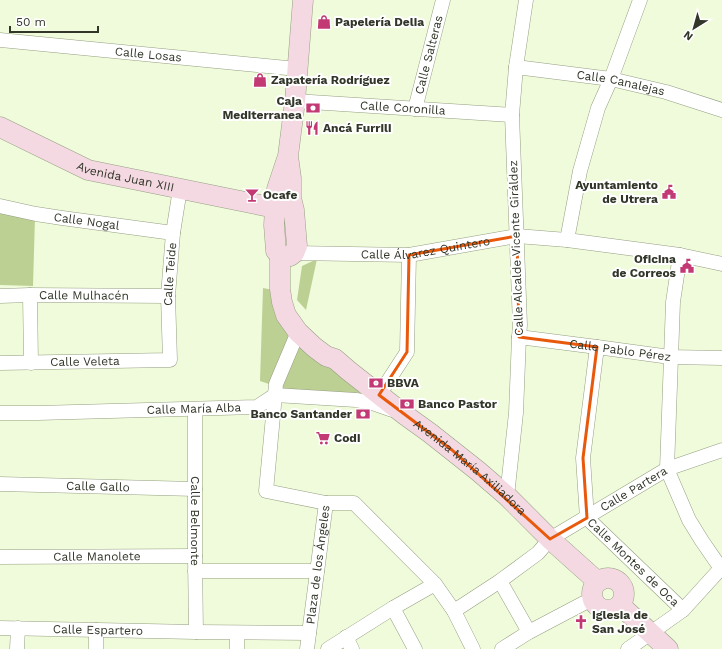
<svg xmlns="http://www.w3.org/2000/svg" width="722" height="649" font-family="'Work Sans',sans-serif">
<rect width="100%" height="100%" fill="#f0fbdb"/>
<path fill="#bdd094" d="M0,209L35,217L33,286L0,285Z
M317,259L306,310L297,300L302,266Z
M263,288L273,290L289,328V350L275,386L260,381Z
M299,340L394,408L278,393Z"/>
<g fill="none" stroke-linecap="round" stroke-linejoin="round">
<defs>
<g id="street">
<path id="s1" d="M0,40L297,69"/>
<path id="s2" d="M516,67L611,79L666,92L722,110"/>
<path id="s3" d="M295,101L512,115"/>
<path id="s4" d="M415,109L443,0"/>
<path id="s5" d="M0,206L36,214L62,218L173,233"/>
<path d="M567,240L580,171L598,108L611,79L640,0"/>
<path id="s6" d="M294,253L409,255L517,236L567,240L680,255L722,264"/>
<path d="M680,255L673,302L667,469L689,520L702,541L722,570"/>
<path d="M30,295L31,363"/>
<path id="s7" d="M0,296L30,295L168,296"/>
<path d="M298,332L276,384L266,491L326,503H354L435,584L454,611L473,649"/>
<path id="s8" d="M519,337L597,347L670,357L722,358"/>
<path id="s9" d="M597,347L583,458L587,518L683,610"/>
<path id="s10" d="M0,363L170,360L168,296L173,233L180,189"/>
<path d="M379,395L407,352L409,255"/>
<path id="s11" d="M195,409V556L196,632"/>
<path id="s12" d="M0,413H38L257,407L275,395L356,400L372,403L392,410"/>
<path id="s13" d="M0,484L195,489"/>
<path d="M507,496L516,413L519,337L520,325L512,115L516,67L526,0"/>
<path id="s14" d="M0,557L195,556"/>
<path d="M195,571H317"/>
<path d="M500,581L529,632"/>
<path d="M393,608L415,649"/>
<path id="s15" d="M454,611L500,581L538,553L550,539L667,469L722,450"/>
<path id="s16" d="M0,628L196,632L309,633"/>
<path d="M96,630V649"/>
<path d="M346,637L352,649"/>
<path d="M17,649L18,628"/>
<path d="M237,649V633"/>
<path id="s17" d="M307,649L326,503"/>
<path d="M328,649L393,608L435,584"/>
<path d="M502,649L529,632L584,603L594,601"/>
<path d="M628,649L683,610L722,567"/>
</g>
<g id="secondary">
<path id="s18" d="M0,127L88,170L275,208"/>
<path d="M288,156L291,178V198L294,210L297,246L294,253L290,256L286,257L280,255L276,251L274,225L275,208L277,198V189L288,156L295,101L303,0"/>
<path id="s19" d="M280,255V289L282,302L286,315L298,332L314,347L326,356L335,359L349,371L405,415L430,433L478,471L507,496L550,539L598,582"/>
<circle cx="608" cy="594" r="16"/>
<path d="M620,605L668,649"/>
</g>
</defs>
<use href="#street" stroke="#959f82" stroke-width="15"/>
<use href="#secondary" stroke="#959f82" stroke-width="21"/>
<use href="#street" stroke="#fff" stroke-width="14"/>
<use href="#secondary" stroke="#f4d9e2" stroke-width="20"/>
</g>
<path fill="none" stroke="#e8590c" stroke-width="3" stroke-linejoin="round" d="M517,236L519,337L597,347L583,458L587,518L550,539L452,450L379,395L407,352L409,255Z"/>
<defs>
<symbol id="shop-bare" viewBox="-9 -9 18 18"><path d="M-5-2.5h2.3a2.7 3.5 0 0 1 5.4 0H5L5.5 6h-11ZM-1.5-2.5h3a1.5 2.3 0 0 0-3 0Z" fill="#c23973" stroke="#fff" stroke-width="2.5" paint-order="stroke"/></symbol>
<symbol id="bank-bare" viewBox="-9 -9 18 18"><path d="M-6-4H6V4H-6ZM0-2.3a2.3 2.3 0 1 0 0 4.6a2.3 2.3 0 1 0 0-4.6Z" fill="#c23973" stroke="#fff" stroke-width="2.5" paint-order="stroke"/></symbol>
<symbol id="restaurant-bare" viewBox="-9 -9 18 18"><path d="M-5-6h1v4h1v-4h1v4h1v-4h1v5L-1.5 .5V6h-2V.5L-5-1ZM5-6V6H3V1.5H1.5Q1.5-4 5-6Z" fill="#c23973" stroke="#fff" stroke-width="2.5" paint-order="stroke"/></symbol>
<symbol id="civic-bare" viewBox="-9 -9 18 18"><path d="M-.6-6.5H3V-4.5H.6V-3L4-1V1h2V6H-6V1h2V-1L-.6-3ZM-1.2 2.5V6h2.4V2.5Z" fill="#c23973" stroke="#fff" stroke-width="2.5" paint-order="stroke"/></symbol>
<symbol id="bar-bare" viewBox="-9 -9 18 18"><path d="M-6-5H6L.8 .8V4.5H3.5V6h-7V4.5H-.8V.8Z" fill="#c23973" stroke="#fff" stroke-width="2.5" paint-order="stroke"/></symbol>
<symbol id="supermarket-bare" viewBox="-9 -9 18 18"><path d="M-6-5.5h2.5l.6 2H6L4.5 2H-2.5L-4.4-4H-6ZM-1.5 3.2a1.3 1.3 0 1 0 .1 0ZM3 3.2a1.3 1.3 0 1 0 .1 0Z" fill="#c23973" stroke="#fff" stroke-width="2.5" paint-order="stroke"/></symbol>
<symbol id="church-bare" viewBox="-9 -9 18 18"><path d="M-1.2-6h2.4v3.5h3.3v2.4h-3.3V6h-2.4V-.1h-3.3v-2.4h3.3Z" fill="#c23973" stroke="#fff" stroke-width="2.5" paint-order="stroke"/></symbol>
</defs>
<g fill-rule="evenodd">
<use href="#shop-bare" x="314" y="12" width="20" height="20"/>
<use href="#shop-bare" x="250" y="70" width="20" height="20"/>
<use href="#bank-bare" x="303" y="98" width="20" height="20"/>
<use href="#restaurant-bare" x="302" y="118" width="20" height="20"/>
<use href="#civic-bare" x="659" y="182" width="20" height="20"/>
<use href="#bar-bare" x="242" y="185" width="20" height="20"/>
<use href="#civic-bare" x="677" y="256" width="20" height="20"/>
<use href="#bank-bare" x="366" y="373" width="20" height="20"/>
<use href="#bank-bare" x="397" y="394" width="20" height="20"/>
<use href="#bank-bare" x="353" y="404" width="20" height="20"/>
<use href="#supermarket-bare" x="313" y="428" width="20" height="20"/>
<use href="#church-bare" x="571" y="612" width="20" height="20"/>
</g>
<g text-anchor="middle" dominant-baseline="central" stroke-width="4" stroke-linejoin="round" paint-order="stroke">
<g font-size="12" font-weight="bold" fill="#313629" stroke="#fff" text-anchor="start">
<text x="335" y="22">Papelería Delia</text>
<text x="271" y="80">Zapatería Rodríguez</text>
<text x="302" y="101" text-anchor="end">Caja<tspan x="302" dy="14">Mediterranea</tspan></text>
<text x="323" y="128">Ancá Furrili</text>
<text x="658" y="185" text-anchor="end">Ayuntamiento<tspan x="658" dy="14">de Utrera</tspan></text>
<text x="263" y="195">Ocafe</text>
<text x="676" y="259" text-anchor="end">Oficina<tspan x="676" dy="14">de Correos</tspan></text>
<text x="387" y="383">BBVA</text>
<text x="418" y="404">Banco Pastor</text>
<text x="352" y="414" text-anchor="end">Banco Santander</text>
<text x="334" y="438">Codi</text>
<text x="592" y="615">Iglesia de<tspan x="592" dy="14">San José</tspan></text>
</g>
<g font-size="12" fill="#313629" stroke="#fff">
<text stroke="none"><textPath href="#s1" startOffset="149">Calle Losas</textPath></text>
<text stroke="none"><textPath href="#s4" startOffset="56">Calle Salteras</textPath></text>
<text stroke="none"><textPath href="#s2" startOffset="106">Calle Canalejas</textPath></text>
<text stroke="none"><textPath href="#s3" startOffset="108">Calle Coronilla</textPath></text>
<text stroke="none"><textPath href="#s18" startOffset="136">Avenida Juan XIII</textPath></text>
<text stroke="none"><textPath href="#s5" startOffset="88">Calle Nogal</textPath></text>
<text stroke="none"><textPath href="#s6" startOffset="132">Calle Álvarez Quintero</textPath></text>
<text transform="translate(516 248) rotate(-92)">Calle Alcalde Vicente Giráldez</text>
<text stroke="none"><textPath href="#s10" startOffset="256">Calle Teide</textPath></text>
<text stroke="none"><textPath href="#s7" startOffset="84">Calle Mulhacén</textPath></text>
<text stroke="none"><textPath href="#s8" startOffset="102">Calle Pablo Pérez</textPath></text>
<text stroke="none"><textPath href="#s10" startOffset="85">Calle Veleta</textPath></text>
<text stroke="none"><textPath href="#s12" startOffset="194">Calle María Alba</textPath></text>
<text stroke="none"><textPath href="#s19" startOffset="301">Avenida María Axiliadora</textPath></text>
<text stroke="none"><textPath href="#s13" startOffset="98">Calle Gallo</textPath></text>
<text stroke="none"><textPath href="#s15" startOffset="218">Calle Partera</textPath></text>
<text stroke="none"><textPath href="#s11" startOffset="112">Calle Belmonte</textPath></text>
<text stroke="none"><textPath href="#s14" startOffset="97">Calle Manolete</textPath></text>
<text stroke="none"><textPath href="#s9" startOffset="236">Calle Montes de Oca</textPath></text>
<text stroke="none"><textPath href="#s17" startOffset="85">Plaza de los Ángeles</textPath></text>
<text stroke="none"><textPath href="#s16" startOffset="98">Calle Espartero</textPath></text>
</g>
</g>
<g transform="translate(694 28) rotate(217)" stroke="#ffffff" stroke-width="3" paint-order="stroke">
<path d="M0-3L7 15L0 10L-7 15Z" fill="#313629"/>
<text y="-6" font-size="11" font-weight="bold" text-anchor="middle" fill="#313629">N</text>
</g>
<path d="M10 26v6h88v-6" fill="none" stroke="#313629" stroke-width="2"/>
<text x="16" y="26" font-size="12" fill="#313629" stroke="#ffffff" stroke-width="3" paint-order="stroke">50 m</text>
</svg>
